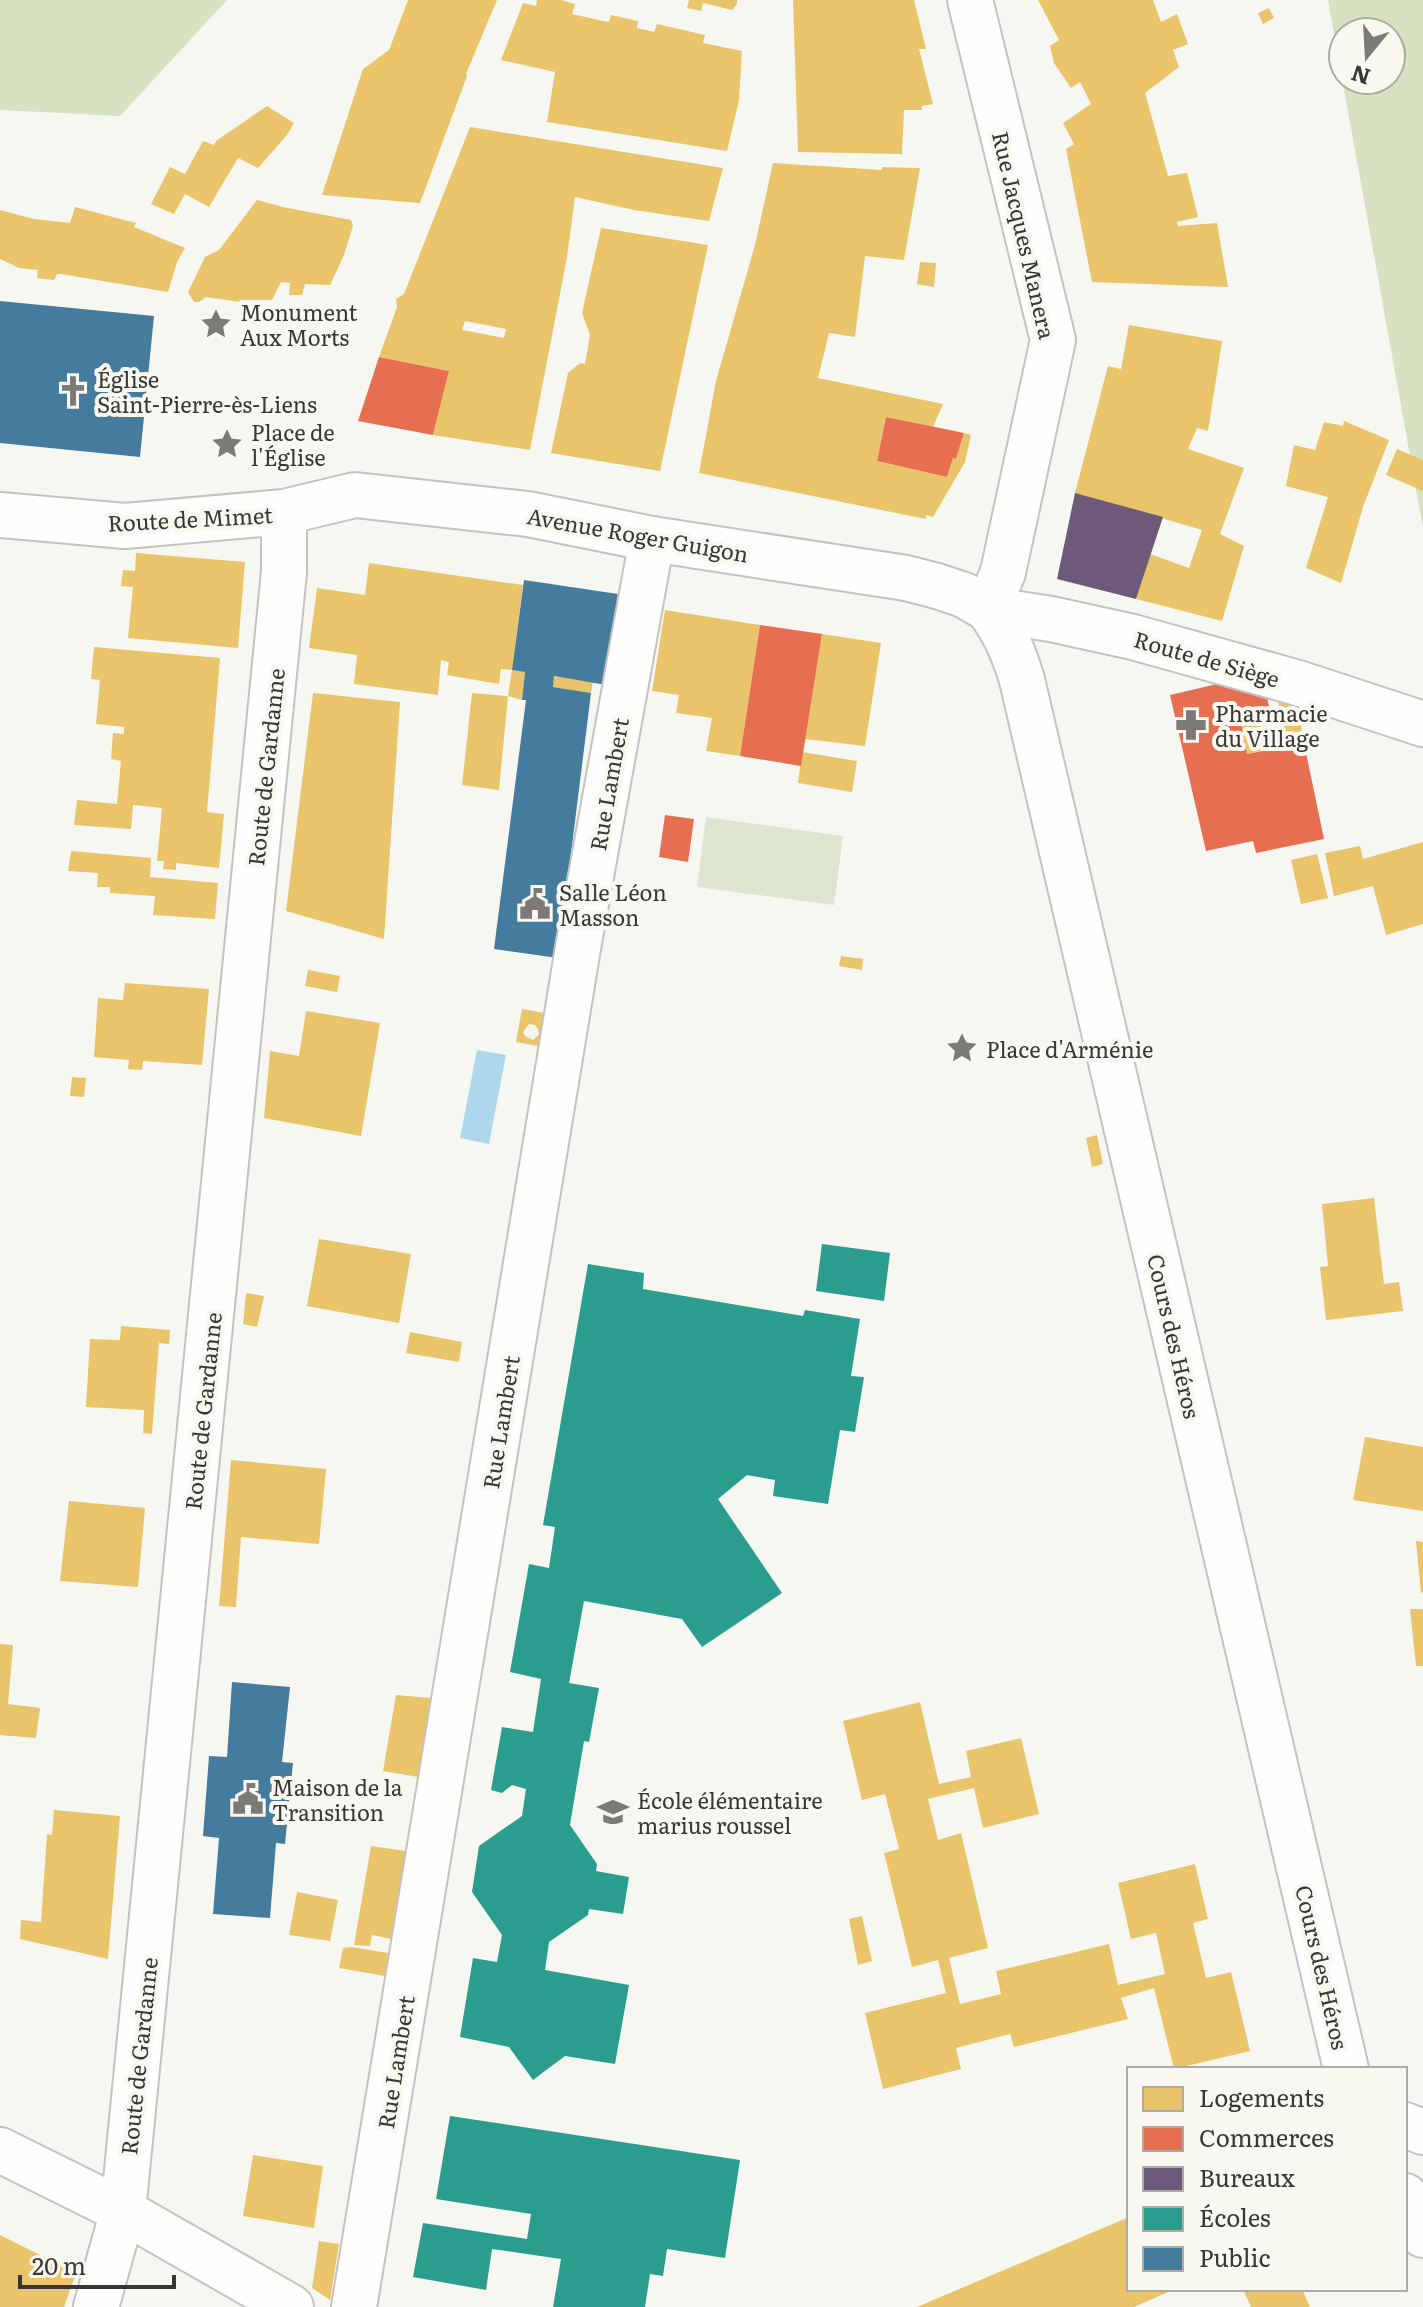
<svg xmlns="http://www.w3.org/2000/svg" width="1423" height="2307" font-family="Literata,serif">
<rect width="100%" height="100%" fill="#f7f7f2"/>
<path fill="#dde5cf" d="M706,817L843,836L834,905L697,887Z"/>
<path fill="#d7e2c2" fill-rule="evenodd" d="M0,0H227L120,116L0,110Z
M1328,0H1423V528ZM1343,32H1391V80H1343Z"/>
<path fill="#add7eb" d="M477,1050L506,1055L489,1144L460,1138Z"/>
<path fill="#e9c46a" fill-rule="evenodd" d="M408,0H497L466,74L467,76L420,203L322,195L363,69L389,50Z
M537,0H561L575,4L572,14L603,21L609,22L611,15L638,21L637,28L654,32L657,24L705,35L703,43L742,51L739,100L727,151L547,122L555,72L501,60L523,3L536,6Z
M689,0H737V4L732,10L703,3L701,11L687,8Z
M793,0H914L926,49H919L933,104L922,106V110H904L902,154L798,152Z
M1038,0H1153L1161,22L1177,14L1188,44L1173,50L1179,67L1145,93L1168,176L1187,173L1198,217L1177,222L1178,226L1217,223L1228,287L1092,282L1066,149L1074,144L1063,123L1091,104L1080,82L1071,88L1054,63L1050,46L1059,40Z
M1269,8L1274,18L1263,24L1258,13Z
M267,106L294,123L287,135L258,168L238,158L209,207L185,194L174,214L151,204L170,167L185,174L203,141L214,145L216,141Z
M470,127L723,168L709,221L634,210L575,197L567,257L530,450L433,435L449,371L379,357L397,307L396,299L404,294ZM465,321L506,329L504,338L462,330Z
M773,163L882,170V167L920,168L904,260L865,256L855,337L829,333L818,378L943,404L933,427L886,417L877,461L947,477L953,458L956,459L964,433L971,435L965,462L933,517L926,515V519L699,473L716,381L755,245Z
M257,200L283,207L351,220L353,226L344,255L330,285L305,284L302,295H289L290,283L281,282L272,300H240L239,302L206,297L199,302H194L188,292L205,257L219,250Z
M75,207L136,223L134,227L185,248L177,262L168,292L61,274H57L54,280L37,278L38,270L19,268L0,259V210L34,219L70,223Z
M601,228L708,245L660,471L551,453L568,373L580,363L585,364L590,335L582,313Z
M920,262L936,263L934,287L917,284Z
M1129,325L1222,341L1208,431L1197,428L1188,449L1244,468L1220,534L1244,546L1222,621L1136,599L1150,554L1189,568L1202,530L1075,493L1108,366L1121,369Z
M1344,421L1389,440L1363,507L1341,583L1306,568L1328,497L1286,486L1294,445L1315,450L1324,422L1343,426Z
M1397,449L1423,460V491L1386,475Z
M136,553L245,562L238,648L128,638L133,587L121,586L123,570L135,571Z
M369,563L523,585L512,670L501,669L499,684L447,675L449,662L441,660L438,695L354,684L357,655L309,648L317,588L365,595Z
M665,610L760,625L740,756L706,751L712,718L676,713L679,695L652,691Z
M822,634L881,643L865,746L805,739Z
M94,647L220,658L207,812L224,814L219,868L176,863V870L163,869L164,861H157L162,808L133,805L131,829L74,825L77,800L117,804L121,761L111,759L113,733L124,734V727L96,724L100,680L91,679Z
M512,670L525,672L522,700L508,696Z
M554,676L593,682L591,693L553,687Z
M313,693L400,702L384,939L286,911Z
M472,693L508,696L499,790L462,785Z
M1276,694L1296,700L1302,731L1286,735Z
M1258,714L1266,750L1247,754L1240,718Z
M802,752L857,761L852,792L798,783Z
M1423,842V924L1386,935L1373,886L1334,896L1325,853L1360,846L1363,859Z
M71,851L151,858L150,877L218,883L215,919L153,915L155,896L110,893V887H97L98,873L68,871Z
M1317,854L1328,898L1301,904L1291,860Z
M841,956L863,959L862,970L839,966Z
M308,970L340,976L337,992L305,986Z
M125,983L209,989L202,1065L143,1061L142,1070L128,1069L129,1060L94,1057L98,998L123,1000Z
M522,1009L550,1014L543,1047L516,1042ZM529,1024L535,1025L538,1029L539,1034L533,1040L525,1036L523,1032Z
M306,1011L380,1023L361,1136L264,1118L270,1051L299,1056Z
M72,1077L86,1078L84,1097L70,1096Z
M1097,1135L1103,1164L1092,1167L1086,1138Z
M1374,1198L1384,1284L1399,1282L1403,1311L1326,1320L1320,1267L1328,1266L1322,1204Z
M319,1239L411,1254L399,1323L307,1306Z
M246,1293L264,1296L257,1327L243,1324Z
M121,1326L170,1330L169,1344L159,1343L152,1434L143,1433L144,1410L86,1407L90,1339L120,1340Z
M410,1332L462,1342L459,1362L406,1353Z
M1365,1437L1423,1447V1511L1353,1500Z
M231,1460L326,1469L319,1544L241,1537L236,1607L219,1606Z
M69,1501L145,1508L138,1587L60,1581Z
M1416,1541L1423,1542V1592L1421,1593Z
M1410,1609H1423V1666H1416Z
M0,1644L13,1645L8,1704L40,1708L36,1738L0,1735Z
M396,1695L431,1698L418,1777L383,1771Z
M920,1702L939,1784L971,1777L966,1751L1021,1738L1039,1814L983,1828L974,1788L928,1799L938,1840L961,1833L988,1948L949,1958L960,2004L1001,1994L996,1971L1109,1944L1118,1985L1165,1974L1156,1933L1131,1939L1118,1883L1195,1864L1208,1919L1193,1923L1206,1978L1231,1972L1250,2051L1174,2069L1154,1988L1121,1998L1128,2019L1014,2047L1010,2034L956,2048L961,2069L883,2089L865,2013L946,1993L938,1960L912,1967L884,1853L899,1849L885,1794L862,1800L843,1721Z
M54,1810L120,1816L108,1959L20,1939L21,1920L41,1922L47,1834L52,1835Z
M371,1846L406,1851L391,1939L372,1935L370,1946L354,1945Z
M297,1892L338,1900L330,1941L289,1935Z
M862,1916L872,1961L858,1965L849,1919Z
M352,1947L388,1953L385,1976L339,1968L343,1948Z
M253,2155L323,2166L314,2228L243,2216Z
M1129,2217V2289H1175L1134,2307H917Z
M0,2235L76,2273L64,2307H0Z
M319,2241L339,2244L330,2300L312,2288Z
M1243,2289H1302L1310,2307H1251Z"/>
<path fill="#e76f51" d="M379,357L449,371L433,435L358,421Z
M886,417L964,433L956,459L953,458L947,477L877,461Z
M760,625L822,634L801,766L740,756Z
M1234,680L1266,691L1270,712L1240,718L1247,754L1304,743L1324,839L1256,853L1253,841L1206,851L1170,695Z
M665,815L694,819L688,862L659,857Z"/>
<path fill="#6d597a" d="M1075,493L1163,517L1136,599L1057,579Z"/>
<path fill="#2a9d8f" d="M822,1244L890,1253L884,1301L816,1291Z
M588,1264L644,1273L643,1289L803,1316L805,1310L860,1319L851,1376L864,1377L855,1432L840,1430L828,1504L773,1496L775,1480L747,1475L718,1499L782,1593L702,1647L682,1619L584,1601L569,1683L599,1688L589,1742L584,1741L570,1825L597,1864L596,1871L629,1877L623,1914L589,1909L588,1915L549,1942L545,1970L629,1985L615,2064L565,2056L533,2080L509,2047L460,2037L473,1958L497,1962L502,1935L472,1892L479,1846L522,1816L526,1789L512,1785L502,1793L491,1790L502,1727L533,1732L541,1679L510,1672L529,1564L549,1568L555,1527L543,1525Z
M450,2116L740,2160L725,2258L667,2249L663,2276L650,2274L645,2307H553L561,2259L492,2249L486,2290L413,2277L423,2223L527,2239L531,2214L436,2199Z"/>
<path fill="#457b9d" d="M0,301L154,316L140,457L0,443Z
M524,580L618,594L606,685L554,676L553,687L591,693L558,958L494,949L526,700H522L525,672L512,670Z
M232,1682L290,1687L282,1762L293,1763L285,1844L276,1843L270,1918L213,1914L219,1838L203,1836L209,1756L227,1757Z"/>
<g fill="none" stroke-linecap="round" stroke-linejoin="round">
<defs>
<path id="street" d="M1405,2125L1423,2132
M0,2150L123,2211
M354,2307L578,948L652,539"/>
<path id="secondary" d="M970,0L1053,340L1003,572L988,609
M0,515L125,526L284,512L355,495L528,514L652,539L906,578L937,586L964,595L988,609L1051,619L1133,637L1298,683L1423,724
M988,609C1005,632 1014,653 1022,680L1346,2069
M1405,2196L1423,2235
M123,2211L291,2307
M96,2307L123,2211L284,572V512"/>
</defs>
<use href="#street" stroke="#c3c3bf" stroke-width="48"/>
<use href="#secondary" stroke="#c3c3bf" stroke-width="48"/>
<use href="#street" stroke="#fefefd" stroke-width="44"/>
<use href="#secondary" stroke="#fefefd" stroke-width="44"/>
</g>
<defs>
<symbol id="sight-bare" viewBox="-9 -9 18 18"><path d="M0-6L1.8-2.2L6-1.7L2.9 1.2L3.7 5.4L0 3.3L-3.7 5.4L-2.9 1.2L-6-1.7L-1.8-2.2Z" fill="#7b7a76" stroke="#f9f8f0" stroke-width="2.5" paint-order="stroke"/></symbol>
<symbol id="church-bare" viewBox="-9 -9 18 18"><path d="M-1.2-6h2.4v3.5h3.3v2.4h-3.3V6h-2.4V-.1h-3.3v-2.4h3.3Z" fill="#7b7a76" stroke="#f9f8f0" stroke-width="2.5" paint-order="stroke"/></symbol>
<symbol id="pharmacy-bare" viewBox="-9 -9 18 18"><path d="M-2-6h4v4h4v4h-4v4h-4v-4h-4v-4h4Z" fill="#7b7a76" stroke="#f9f8f0" stroke-width="2.5" paint-order="stroke"/></symbol>
<symbol id="civic-bare" viewBox="-9 -9 18 18"><path d="M-.6-6.5H3V-4.5H.6V-3L4-1V1h2V6H-6V1h2V-1L-.6-3ZM-1.2 2.5V6h2.4V2.5Z" fill="#7b7a76" stroke="#f9f8f0" stroke-width="2.5" paint-order="stroke"/></symbol>
<symbol id="school-bare" viewBox="-9 -9 18 18"><path d="M0-5L7-2L0 1L-7-2ZM-4 1L0 2.5L4 1V4Q0 6-4 4Z" fill="#7b7a76" stroke="#f9f8f0" stroke-width="2.5" paint-order="stroke"/></symbol>
</defs>
<g fill-rule="evenodd">
<use href="#sight-bare" x="194" y="302" width="44" height="44"/>
<use href="#church-bare" x="51" y="369" width="44" height="44"/>
<use href="#sight-bare" x="205" y="422" width="44" height="44"/>
<use href="#pharmacy-bare" x="1169" y="703" width="44" height="44"/>
<use href="#civic-bare" x="513" y="882" width="44" height="44"/>
<use href="#sight-bare" x="940" y="1026" width="44" height="44"/>
<use href="#civic-bare" x="226" y="1777" width="44" height="44"/>
<use href="#school-bare" x="591" y="1790" width="44" height="44"/>
</g>
<g text-anchor="middle" dominant-baseline="central" stroke-width="8" stroke-linejoin="round" paint-order="stroke">
<g font-size="22" fill="#383734" stroke="#f9f8f0">
<text transform="translate(1025 235) rotate(77)">Rue Jacques Manera</text>
<text transform="translate(190 518) rotate(-3)">Route de Mimet</text>
<text transform="translate(638 534) rotate(10)">Avenue Roger Guigon</text>
<text transform="translate(1207 658) rotate(16)">Route de Siège</text>
<text transform="translate(265 767) rotate(-84)">Route de Gardanne</text>
<text transform="translate(608 784) rotate(-80)">Rue Lambert</text>
<text transform="translate(1175 1336) rotate(77)">Cours des Héros</text>
<text transform="translate(202 1411) rotate(-84)">Route de Gardanne</text>
<text transform="translate(500 1422) rotate(-81)">Rue Lambert</text>
<text transform="translate(1323 1967) rotate(77)">Cours des Héros</text>
<text transform="translate(138 2056) rotate(-84)">Route de Gardanne</text>
<text transform="translate(395 2062) rotate(-81)">Rue Lambert</text>
</g>
<g font-size="22" fill="#383734" stroke="#f9f8f0" text-anchor="start">
<text x="240" y="311">Monument<tspan x="240" dy="25">Aux Morts</tspan></text>
<text x="97" y="378">Église<tspan x="97" dy="25">Saint-Pierre-ès-Liens</tspan></text>
<text x="251" y="431">Place de<tspan x="251" dy="25">l'Église</tspan></text>
<text x="1215" y="712">Pharmacie<tspan x="1215" dy="25">du Village</tspan></text>
<text x="559" y="891">Salle Léon<tspan x="559" dy="25">Masson</tspan></text>
<text x="986" y="1048">Place d'Arménie</text>
<text x="272" y="1786">Maison de la<tspan x="272" dy="25">Transition</tspan></text>
<text x="637" y="1799">École élémentaire<tspan x="637" dy="25">marius roussel</tspan></text>
</g>
</g>
<rect x="1127" y="2067" width="280" height="224" fill="#f9f8f0" stroke="#acaba5" stroke-width="2"/>
<rect x="1143" y="2087" width="40" height="24" fill="#e9c46a" stroke="#acaba5" stroke-width="2"/>
<text x="1199" y="2107" font-size="24" fill="#383734">Logements</text>
<rect x="1143" y="2127" width="40" height="24" fill="#e76f51" stroke="#acaba5" stroke-width="2"/>
<text x="1199" y="2147" font-size="24" fill="#383734">Commerces</text>
<rect x="1143" y="2167" width="40" height="24" fill="#6d597a" stroke="#acaba5" stroke-width="2"/>
<text x="1199" y="2187" font-size="24" fill="#383734">Bureaux</text>
<rect x="1143" y="2207" width="40" height="24" fill="#2a9d8f" stroke="#acaba5" stroke-width="2"/>
<text x="1199" y="2227" font-size="24" fill="#383734">Écoles</text>
<rect x="1143" y="2247" width="40" height="24" fill="#457b9d" stroke="#acaba5" stroke-width="2"/>
<text x="1199" y="2267" font-size="24" fill="#383734">Public</text>
<g transform="translate(1367 56) rotate(198)"><circle r="38" fill="#f9f8f0" stroke="#acaba5" stroke-width="2"/>
<path d="M0-6L14 30L0 20L-14 30Z" fill="#7b7a76"/>
<text y="-12" font-size="22" font-weight="bold" text-anchor="middle" fill="#383734">N</text>
</g>
<path d="M20 2275v12h154v-12" fill="none" stroke="#383734" stroke-width="4"/>
<text x="32" y="2275" font-size="24" fill="#383734" stroke="#f9f8f0" stroke-width="6" paint-order="stroke">20 m</text>
</svg>
